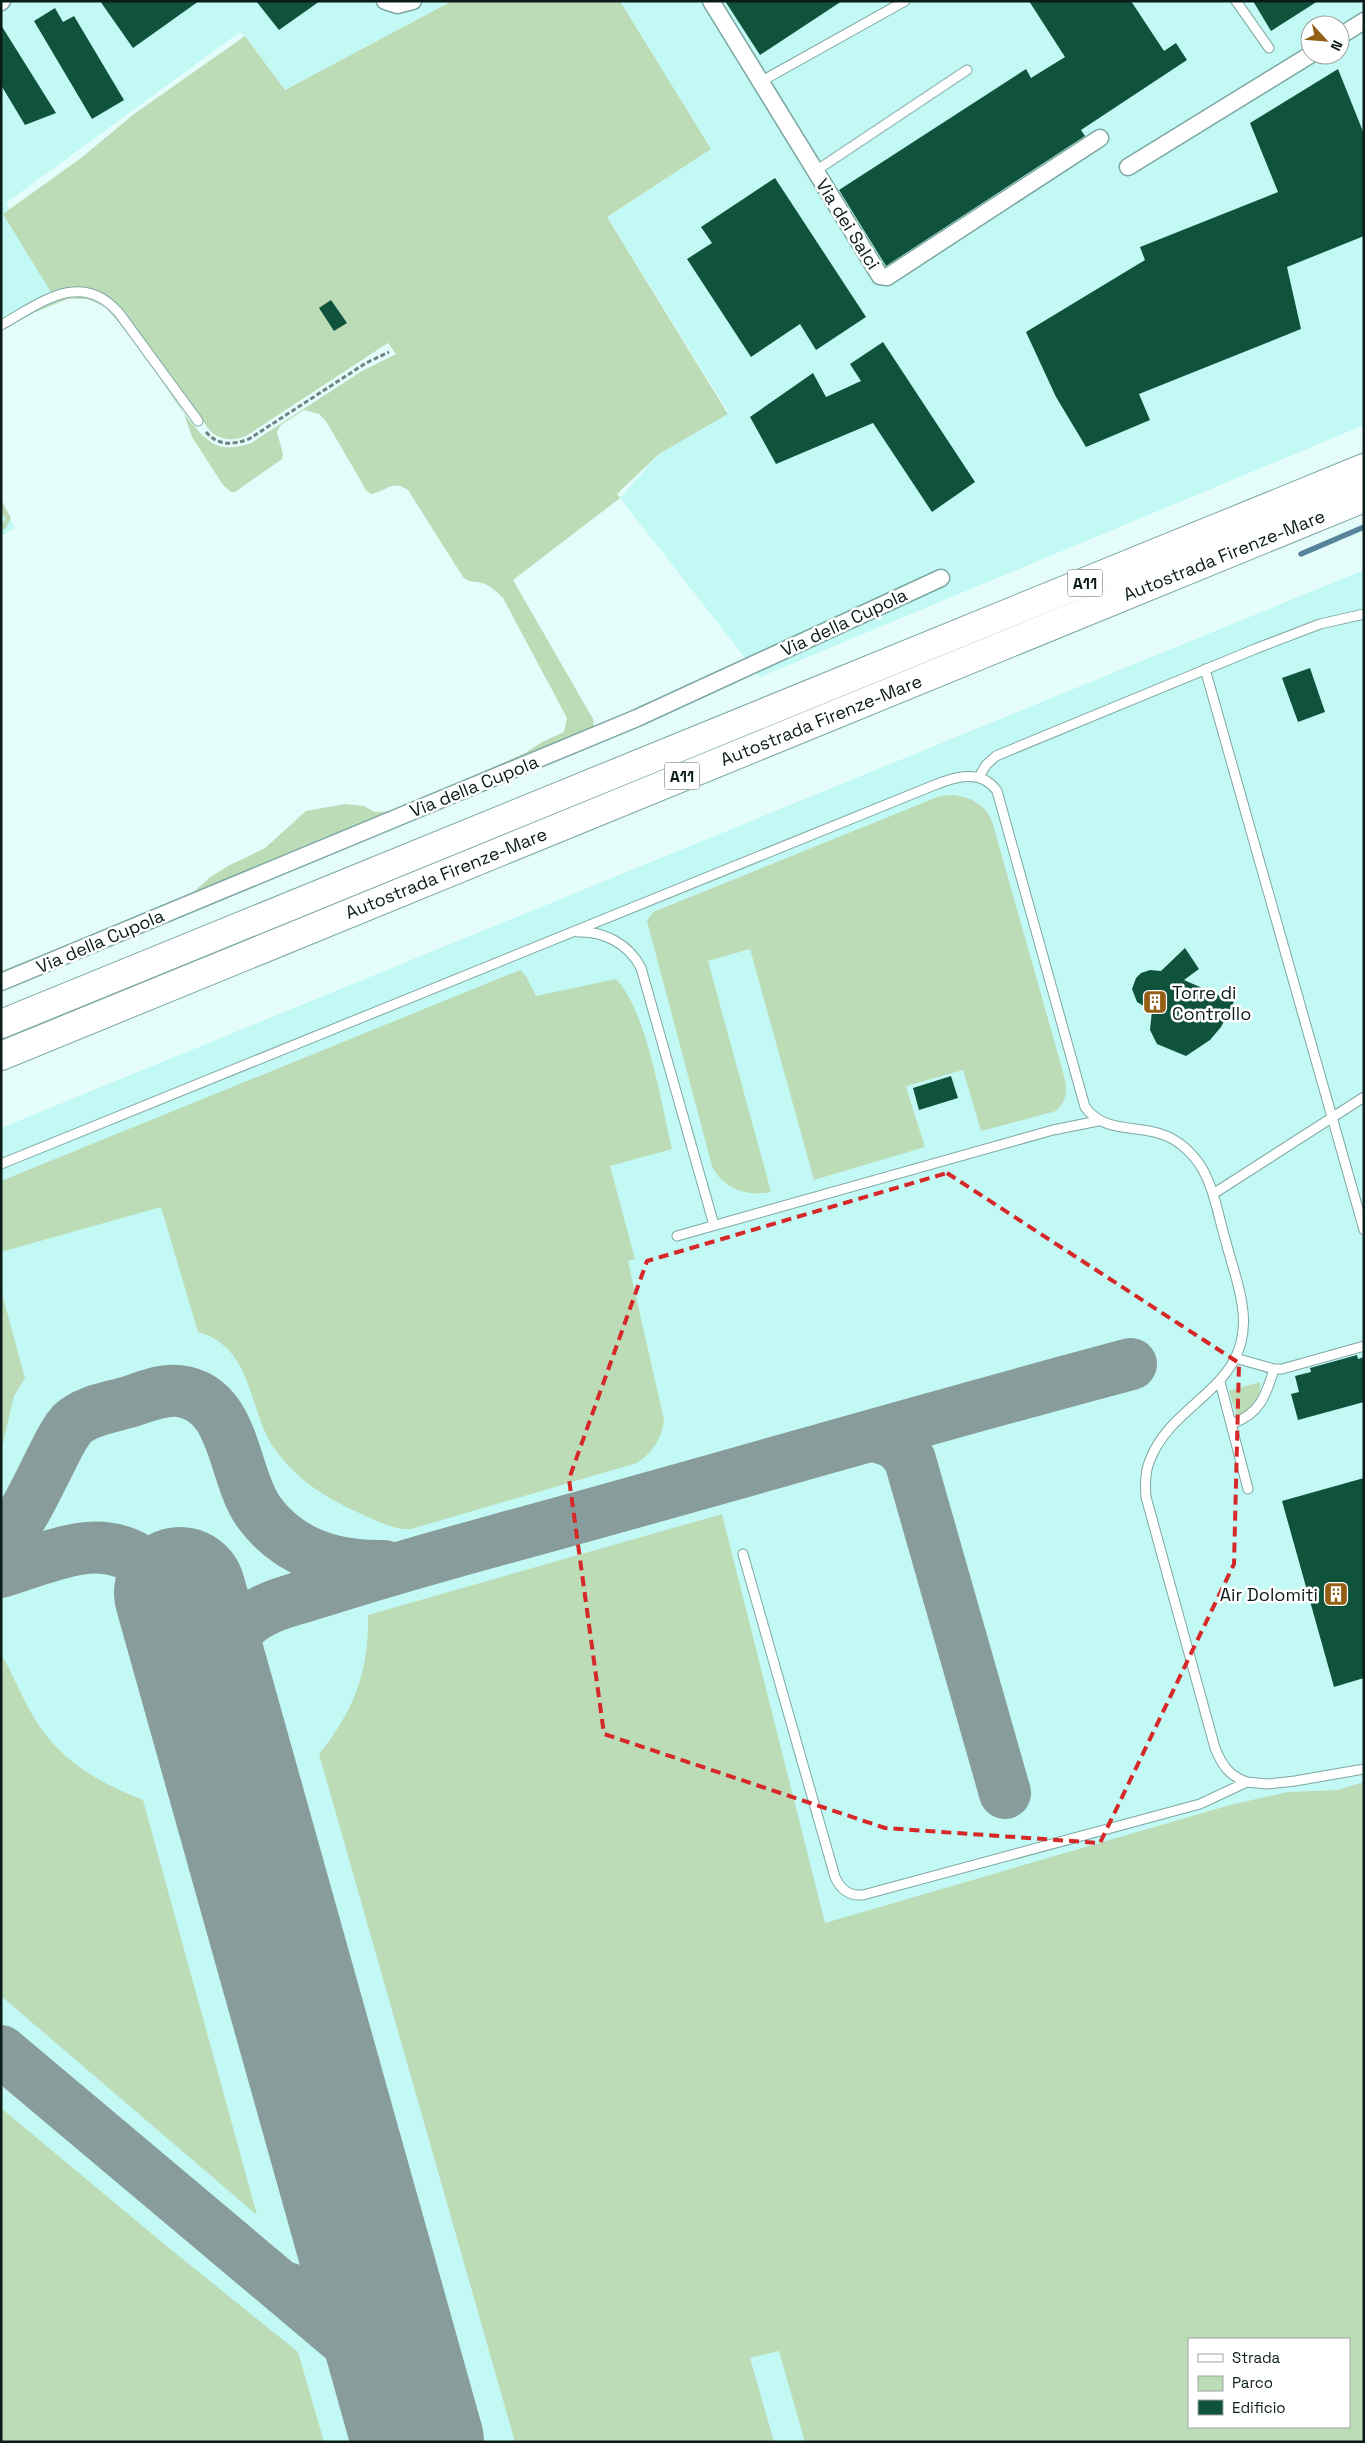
<svg xmlns="http://www.w3.org/2000/svg" width="1365" height="2443" font-family="'Space Grotesk',sans-serif">
<rect width="100%" height="100%" fill="#e4fdfb"/>
<path fill="#c3f9f4" fill-rule="evenodd" d="M1,1H452L285,90L245,36L240,32L6,203L52,291L1,322Z
M620,1H1364V425L760,677L620,498L659,454L729,413L607,217L711,149ZM1310,25H1340V55H1310Z
M1,502L15,528L1,536Z
M1364,570V2442H1V1128ZM1189,2339H1349V2427H1189Z"/>
<path fill="#bcdcb7" fill-rule="evenodd" d="M452,1H620L711,149L607,217L728,414L659,454L617,494L620,498L513,580L593,719L594,727L586,732L1,977V971L188,897L209,878L228,866L265,848L306,811L345,804L364,806L375,812L394,811L525,753L542,742L564,732L567,718L503,598C497,592 491,586 482,583C475,581 469,583 463,577L408,490C392,479 387,491 371,494L366,490L326,421L319,414L304,410L281,425L277,432L283,454L282,459L235,492H231L223,485L192,437L183,411L171,393L127,332L106,308L88,299H68L33,313L1,329C24,317 51,298 78,297C128,296 171,418 214,444C226,450 239,447 251,443L362,371L396,354L388,343L246,436C233,441 222,441 210,431L127,316C102,290 88,282 52,294L3,214L81,158L134,114L245,36L285,90Z
M1,499L11,518L6,528L1,531V522L6,520L1,512Z
M953,795C970,797 985,804 992,821L1063,1072C1067,1087 1069,1099 1056,1111L981,1131L963,1070L910,1085L906,1087L925,1147L814,1180L750,949L708,961L771,1192C748,1197 723,1189 712,1166L647,921L653,912L940,796Z
M520,970L526,976L536,996L616,979C647,1011 661,1103 672,1149L610,1166L635,1259L628,1261L664,1420C662,1439 652,1453 637,1463L411,1529C394,1531 373,1519 357,1512C324,1497 295,1478 274,1448C247,1408 254,1348 198,1332L161,1207L1,1252V1181Z
M1,1290L25,1378L14,1396L1,1452Z
M1260,1382C1262,1398 1252,1412 1237,1416L1229,1391Z
M722,1514L825,1923L1230,1805L1288,1792L1338,1790L1364,1782V2442H805L779,2351L750,2358L774,2442H515L319,1754C354,1711 369,1671 368,1615ZM1189,2339H1349V2427H1189Z
M1,1654C13,1674 21,1696 33,1716C59,1760 97,1782 143,1800L257,2215L1,1996Z
M1,2108L169,2248L298,2352L324,2442H1Z"/>
<g fill="none" stroke-linecap="round" stroke-linejoin="round">
<path stroke="#58849b" stroke-width="5.5" d="M1301,554L1364,527"/>
<path stroke="#889d9b" stroke-width="52" d="M872,1436C890,1439 901,1444 910,1460L1005,1793
M1,1544C23,1520 36,1489 51,1460C57,1448 63,1434 72,1424C86,1410 113,1407 132,1401C147,1396 163,1389 179,1391C236,1398 232,1473 258,1511C288,1553 335,1567 384,1566
M1,1572C27,1564 53,1553 79,1549C130,1540 165,1573 186,1615
M231,1773C220,1723 199,1664 244,1624C267,1603 300,1599 329,1589C386,1571 443,1555 501,1539C711,1482 920,1420 1131,1364
M1,2051L373,2364C393,2388 405,2412 417,2442
M284,2287C312,2298 343,2293 354,2260C358,2246 354,2228 353,2213"/>
<path stroke="#889d9b" stroke-width="132" d="M180,1593L418,2442"/>
</g>
<path fill="#10533c" d="M100,1H199L133,48Z
M256,1H320L279,30Z
M725,1H842L760,55Z
M1029,1H1131L1164,51L1176,43L1187,60L1081,130L1085,136L886,266L839,190L1026,69L1031,78L1065,57Z
M1253,1H1318L1271,31Z
M55,8L63,22L74,16L124,100L92,119L34,21Z
M1,25L56,113L25,125L1,85Z
M1338,69L1364,134V236L1287,267L1301,329L1139,394L1150,420L1086,447L1056,397L1026,332L1145,260L1140,247L1278,192L1250,123Z
M775,178L866,317L816,350L800,324L751,357L687,259L712,243L701,227Z
M331,300L347,323L334,331L319,308Z
M883,342L975,482L932,512L873,423L776,464L750,417L813,373L826,397L861,381L850,364Z
M1310,668L1325,712L1298,722L1282,678Z
M1185,948L1199,969L1184,980L1234,1002L1221,1027L1210,1040L1186,1056L1157,1044L1150,1030L1152,1011L1137,1002L1132,989L1136,978L1141,973L1150,970L1161,971Z
M951,1076L958,1098L919,1110L913,1088Z
M1357,1355L1358,1359L1364,1357V1402L1298,1420L1291,1394L1299,1392L1295,1376L1311,1372L1310,1368Z
M1364,1478V1678L1334,1687L1282,1501Z"/>
<g fill="none" stroke-linecap="round" stroke-linejoin="round">
<defs>
<path id="service" d="M1236,1L1269,48
M760,82L905,1
M814,172L967,70
M1,325C41,303 81,269 119,313L198,421
M1205,669L1364,1230
M979,777L986,765L996,756L1255,649L1320,624L1364,614
M578,932C604,931 629,944 641,968L714,1225
M1,1164L932,786C954,777 981,768 997,791L1085,1107C1104,1133 1134,1125 1161,1134C1178,1139 1194,1154 1203,1170C1215,1192 1219,1219 1226,1242C1231,1262 1239,1283 1242,1304C1256,1387 1173,1399 1150,1460C1145,1471 1145,1485 1146,1497L1215,1748C1222,1765 1229,1776 1247,1782
M1213,1194L1364,1097
M677,1236L1053,1130L1098,1121
M1235,1358L1274,1369H1282L1364,1346
M1220,1382L1248,1489
M1231,1424C1259,1415 1266,1396 1274,1369
M743,1554L835,1877C841,1890 849,1896 863,1895L1200,1804L1247,1782L1267,1784L1295,1781L1364,1769"/>
<path id="minor" d="M385,1L397,5L413,1
M711,1L880,276L887,277L1100,138
M1,2L2,1
M1340,36L1364,21
M1128,167L1310,55
M1,982L637,718L941,578"/>
<path id="motorway" d="M1,1024L1364,468
M1,1056L1364,498"/>
</defs>
<use href="#service" stroke="#7da7a3" stroke-width="11"/>
<use href="#minor" stroke="#7da7a3" stroke-width="19"/>
<use href="#motorway" stroke="#7da7a3" stroke-width="30"/>
<path stroke="#708583" stroke-width="3" stroke-dasharray="5 2.5" stroke-linecap="butt" d="M206,432C218,446 233,445 249,439L366,363L389,352"/>
<use href="#service" stroke="#fff" stroke-width="9"/>
<use href="#minor" stroke="#fff" stroke-width="16"/>
<use href="#motorway" stroke="#fff" stroke-width="28"/>
</g>
<path fill="none" stroke="#d62828" stroke-width="4" stroke-dasharray="10 6" stroke-linejoin="round" d="M947,1173L1239,1363L1234,1564L1100,1843L885,1828L604,1734L569,1479L647,1261Z"/>
<defs>
<symbol id="building-square" viewBox="-11 -11 22 22"><rect x="-9" y="-9" width="18" height="18" rx="4" fill="#945f14" stroke="#fff"/><path d="M-4-6H4V6H1V3H-1V6H-4ZM-2.5-4.3h1.7v1.8h-1.7ZM.8-4.3h1.7v1.8H.8ZM-2.5-1h1.7V.8h-1.7ZM.8-1h1.7V.8H.8Z" fill="#fff"/></symbol>
</defs>
<g fill-rule="evenodd">
<use href="#building-square" x="1141" y="988" width="28" height="28"/>
<use href="#building-square" x="1322" y="1580" width="28" height="28"/>
</g>
<g text-anchor="middle" dominant-baseline="central" stroke-width="5" stroke-linejoin="round" paint-order="stroke">
<g fill="#fff" stroke="#545f5e" stroke-width="1">
<rect x="1067.5" y="569.5" width="35" height="27" rx="4"/>
<rect x="664.5" y="762.5" width="35" height="27" rx="4"/>
</g>
<g font-size="16" font-weight="bold" fill="#0a1b19">
<text x="1085" y="583">A11</text>
<text x="682" y="776">A11</text>
</g>
<g font-size="18" fill="#0a1b19" stroke="#fff">
<text transform="translate(848 224) rotate(58)">Via dei Salci</text>
<text transform="translate(1224 555) rotate(-22)">Autostrada Firenze-Mare</text>
<text transform="translate(844 622) rotate(-25)">Via della Cupola</text>
<text transform="translate(821 720) rotate(-22)">Autostrada Firenze-Mare</text>
<text transform="translate(474 786) rotate(-22)">Via della Cupola</text>
<text transform="translate(446 873) rotate(-22)">Autostrada Firenze-Mare</text>
<text transform="translate(100 941) rotate(-23)">Via della Cupola</text>
</g>
<g font-size="18" fill="#0a1b19" stroke="#fff" text-anchor="start">
<text x="1172" y="992">Torre di<tspan x="1172" dy="21">Controllo</tspan></text>
<text x="1318" y="1594" text-anchor="end">Air Dolomiti</text>
</g>
</g>
<rect width="1365" height="2443" fill="none" stroke="#0a1b19" stroke-width="5"/>
<rect x="1188" y="2338" width="162" height="90" fill="#ffffff" stroke="#9da4a3"/>
<rect x="1198" y="2354" width="25" height="8" fill="#ffffff" stroke="#9da4a3"/>
<text x="1232" y="2363" font-size="15" fill="#0a1b19">Strada</text>
<rect x="1198" y="2376" width="25" height="15" fill="#bcdcb7" stroke="#9da4a3"/>
<text x="1232" y="2388" font-size="15" fill="#0a1b19">Parco</text>
<rect x="1198" y="2400" width="25" height="15" fill="#10533c" stroke="#9da4a3"/>
<text x="1232" y="2413" font-size="15" fill="#0a1b19">Edificio</text>
<g transform="translate(1325 40) rotate(116)"><circle r="24" fill="#ffffff" stroke="#9da4a3"/>
<path d="M0-4L9 19L0 12L-9 19Z" fill="#945f14"/>
<text y="-8" font-size="14" font-weight="bold" text-anchor="middle" fill="#0a1b19">N</text>
</g>
</svg>
